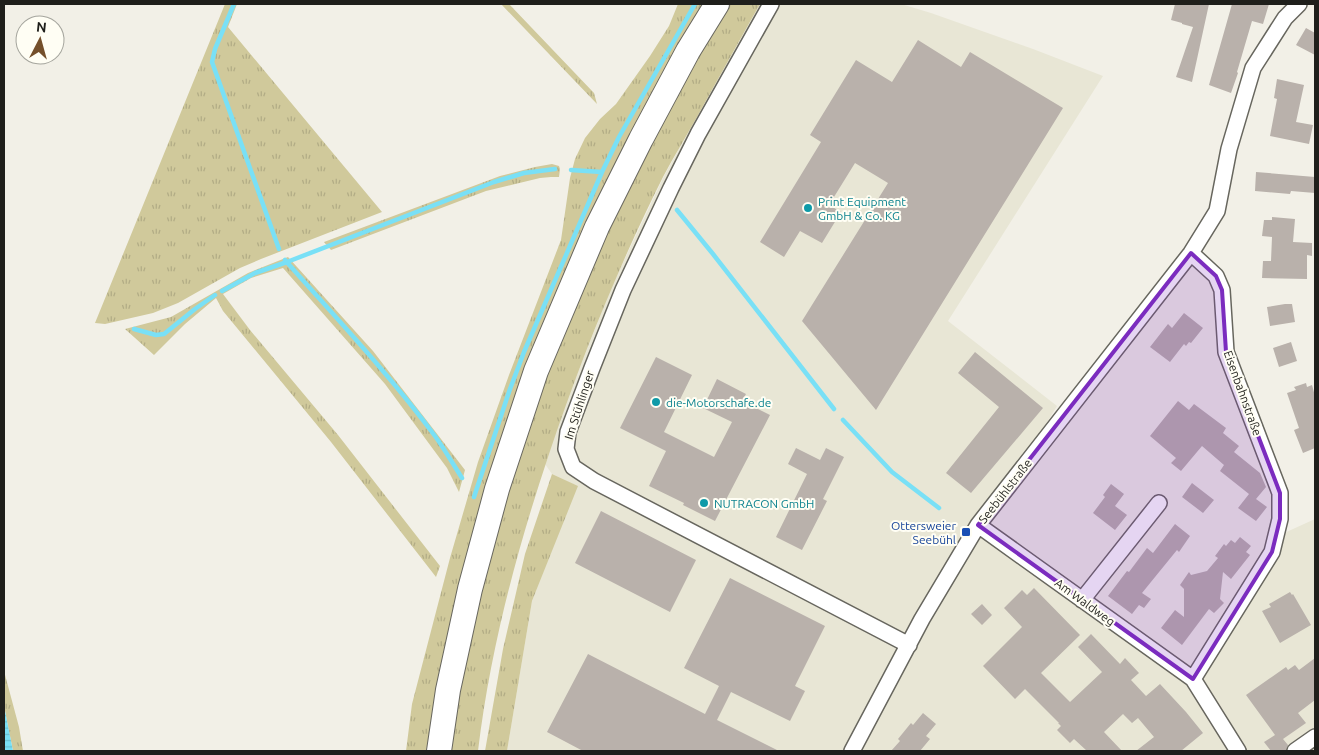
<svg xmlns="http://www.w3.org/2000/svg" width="1319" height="755" font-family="Ubuntu,sans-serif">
<defs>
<pattern id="grass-tufts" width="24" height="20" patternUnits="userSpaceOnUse" patternTransform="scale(1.25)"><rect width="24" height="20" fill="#d0c99b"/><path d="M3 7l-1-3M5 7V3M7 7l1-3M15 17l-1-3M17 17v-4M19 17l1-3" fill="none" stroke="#b2ac85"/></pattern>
<pattern id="water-rules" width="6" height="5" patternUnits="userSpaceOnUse" patternTransform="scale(1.25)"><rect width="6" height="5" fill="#79e0f6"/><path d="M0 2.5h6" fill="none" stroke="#68c0d2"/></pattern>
</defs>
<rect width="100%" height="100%" fill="#f2f0e7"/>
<path fill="#e8e6d5" d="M760,4H901L931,13L1033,49L1103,76L948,321L1057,406L981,530L1188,680L1282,534L1315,519V751H507L532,601L577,486L552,474L545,464L565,405L611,288L664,176Z"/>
<path fill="url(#grass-tufts)" d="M225,4H237L228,27L382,212L261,259L240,268L178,303L153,313L105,324L95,323Z
M501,4H509L594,93L597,104Z
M678,4H706L585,232L442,671L426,751H406L412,704L450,558L478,462L509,375L561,240L570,178L575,159L585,138L600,119L616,104L650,56L669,26Z
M726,4H760C739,41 718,79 697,117C686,137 674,156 663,177C618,267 580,361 548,457C516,553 490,651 478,751H448L456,691L496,523L561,334L633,174Z
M552,164L559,166L560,169L559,177H551L540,178L486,191L331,250L324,242L500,176L535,167Z
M288,257L373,351L465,470L459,492L447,468L385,384L283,268L251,278L223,294L250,330L338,435L440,566L436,577L331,442L223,311L216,298L185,324L154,355L125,329L171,317L248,273Z
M552,474L578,486L532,601L507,751H485L503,649L525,554Z
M4,671L19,727L23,751H13L4,706Z"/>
<path fill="url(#water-rules)" d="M4,706L13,751H4Z"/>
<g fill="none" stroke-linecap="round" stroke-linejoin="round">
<path stroke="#79e0f6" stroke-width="4.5" d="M234,4L215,49L212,62L279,249
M571,170L602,172
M677,210L713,254L834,409
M285,260C336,318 389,374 435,436C445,450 453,464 462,478
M222,291L255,273L287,262L494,182L524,173L555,169
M134,329L156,335L164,334L195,309L215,295
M843,420L892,472L939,508
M474,497L510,389L524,352L602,172L619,137L695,4"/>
</g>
<path fill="#b9b1ab" d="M1175,4H1209L1192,82L1176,77L1193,27L1182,24V23L1171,20Z
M1232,4H1269L1263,24L1252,21L1237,72L1238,73L1231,93L1209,85Z
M1306,28L1315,33V55L1296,45Z
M918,40L961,67L970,52L1063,108L876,410L802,321L888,183L855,163L829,205L841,212L822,243L800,231L784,257L760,242L821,142L810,135L856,60L892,82Z
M1277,79L1304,85L1296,122L1313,125L1309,144L1270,136L1277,99L1274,98Z
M1256,172L1315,177V193L1291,191L1290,194L1255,191Z
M1272,217L1295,219L1293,242L1312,243V256L1307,255V279L1262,278L1263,261H1271L1272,237L1262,236L1264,220H1272Z
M1285,304H1292L1295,322L1270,326L1267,307Z
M1184,313L1203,328L1191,343L1189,342L1186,346L1184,344L1170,362L1150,347L1168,324L1172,328Z
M1291,342L1297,361L1279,367L1273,348Z
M975,352L1043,408L971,493L946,473L999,407L958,373Z
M656,357L692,375L664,432L714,457L732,422L703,408L717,379L746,394L742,401L770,415L715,521L683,505L684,503L649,486L666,451L620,428Z
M1306,383L1307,387L1312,385L1315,396V448L1303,453L1294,430L1299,428L1287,393L1296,390L1294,387Z
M1178,401L1189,410L1194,404L1226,428L1223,433L1239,446L1234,452L1260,473L1266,487L1256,499L1267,507L1256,521L1238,508L1249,494L1220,471L1224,465L1202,446L1181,471L1171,463L1176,458L1150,436Z
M796,448L820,460L826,448L844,457L823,499L827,501L802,550L776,537L807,474L788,464Z
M1192,483L1214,500L1203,513L1182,497Z
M1111,484L1124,494L1115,506L1127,515L1115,530L1093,513L1105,497L1103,495Z
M601,511L696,560L670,612L575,563Z
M1175,524L1190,536L1179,552L1177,550L1142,593L1151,599L1144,608L1139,605L1132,614L1108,596L1127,571L1129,572L1147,548L1153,553Z
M1240,537L1251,546L1246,552L1250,555L1231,579L1223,572L1220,599L1224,603L1214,613L1209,609L1182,645L1161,628L1175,610L1184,617V589L1180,585L1189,572L1191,575L1207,571L1218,558L1215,556L1224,544L1226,546L1231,540L1235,543Z
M730,578L825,626L795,686L805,691L790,721L731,692L717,720L779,751H583L547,732L588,654L705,714L719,686L684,668Z
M1034,588L1080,635L1041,673L1070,702L1102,672L1078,647L1091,634L1120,664L1125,658L1139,673L1131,680L1146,696L1160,684L1186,712L1203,733L1181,751H1136L1154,737L1138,718L1132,723L1123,714L1104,732L1122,751H1087L1074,739L1070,743L1057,730L1061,726L1058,723H1059L1025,689L1015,699L983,666L1022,627L1004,608L1022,590L1027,595Z
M1290,592L1292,595L1293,594L1311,625L1280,643L1262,611L1271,607L1269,604Z
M982,604L992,615L982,625L971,614Z
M1315,658V700L1298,713L1306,723L1283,739L1288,745L1286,751H1271L1264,742L1275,735L1246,695L1286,667L1288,670L1295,665L1299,670Z
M923,713L936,724L926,736L930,739L920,751H891L900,741L898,739L911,723L913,725Z"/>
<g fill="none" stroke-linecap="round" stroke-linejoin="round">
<defs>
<path id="minor" d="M771,4L698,134L671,188L623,290L592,368L568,432L566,449L573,467L594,481L909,645
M1191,253L1216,276L1222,290L1226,352L1280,493V519L1272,552L1193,679
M978,525L1193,679L1238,751
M1082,600L1159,503
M852,751L922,619L978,525L1191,253L1217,211L1229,149L1253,68L1285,18L1299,4
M1295,751L1315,737"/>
<path id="primary" d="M439,751L448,690L470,589L497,489L536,371L597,227L641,139L688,51L717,4"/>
</defs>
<use href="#minor" stroke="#67665e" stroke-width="18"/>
<use href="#primary" stroke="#67665e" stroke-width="26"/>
<use href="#minor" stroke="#fff" stroke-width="15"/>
<use href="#primary" stroke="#fff" stroke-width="24"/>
</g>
<path fill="#7b2cbf" fill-opacity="0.2" stroke="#7b2cbf" stroke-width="4" stroke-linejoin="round" d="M1191,253L1216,276L1222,290L1226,352L1280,493V519L1272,552L1193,679L978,525Z"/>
<g fill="#0f9aa8" stroke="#fffef4" stroke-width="2">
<circle cx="808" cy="208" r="5"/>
<circle cx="656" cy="402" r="5"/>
<circle cx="704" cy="503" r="5"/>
</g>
<rect fill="#1a4fb4" stroke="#fffef4" stroke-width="2" x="961" y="527" width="10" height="10" rx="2.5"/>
<g text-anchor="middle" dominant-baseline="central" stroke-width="4" stroke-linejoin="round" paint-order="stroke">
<g font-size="12" fill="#0d838f" stroke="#fffef4" text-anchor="start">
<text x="818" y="201">Print Equipment<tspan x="818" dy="14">GmbH &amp; Co. KG</tspan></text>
<text x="666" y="402">die-Motorschafe.de</text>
<text x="714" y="503">NUTRACON GmbH</text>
</g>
<g font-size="12" fill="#1f1f1b" stroke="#fffef4">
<text transform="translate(1243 393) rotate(70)">Eisenbahnstraße</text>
<text transform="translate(579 405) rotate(-72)">Im Stühlinger</text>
<text transform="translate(1005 491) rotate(-52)">Seebühlstraße</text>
<text transform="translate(1085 602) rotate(36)">Am Waldweg</text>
</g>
<g font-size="12" fill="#164399" stroke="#fffef4" text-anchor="end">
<text x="956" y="525">Ottersweier<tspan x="956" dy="14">Seebühl</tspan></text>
</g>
</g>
<rect width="1319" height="755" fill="none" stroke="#1f1f1b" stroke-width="10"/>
<g transform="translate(40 40) rotate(6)"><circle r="24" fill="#fffef4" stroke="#a5a59d"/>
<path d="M0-4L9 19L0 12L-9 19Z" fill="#744f2a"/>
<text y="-8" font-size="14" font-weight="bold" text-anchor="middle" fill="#1f1f1b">N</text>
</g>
</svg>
